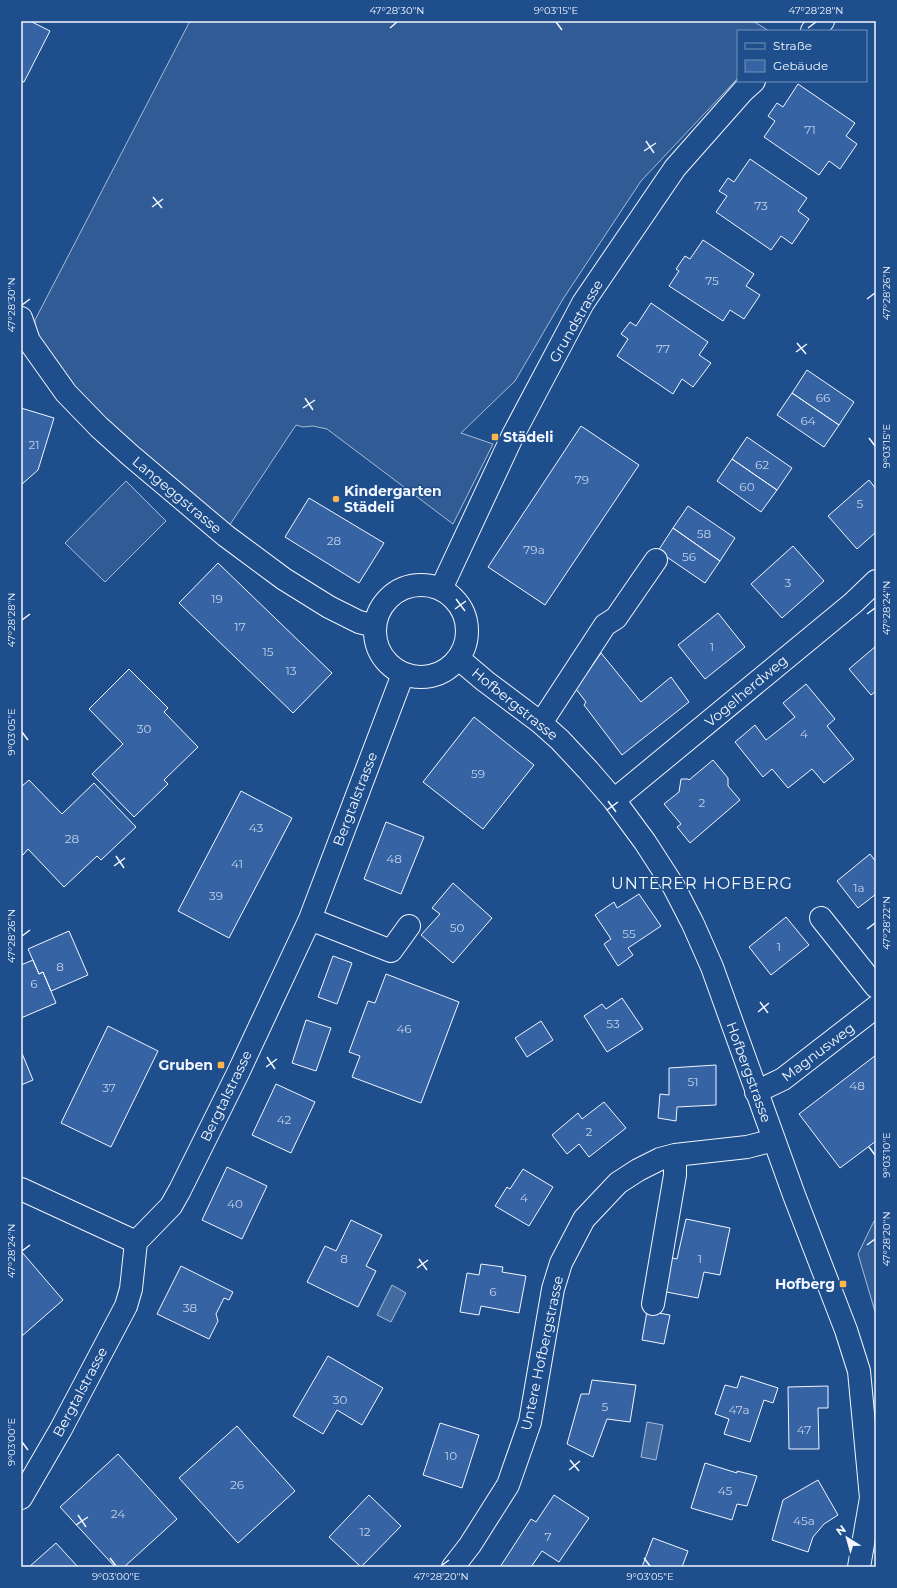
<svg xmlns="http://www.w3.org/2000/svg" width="897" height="1588" font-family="Montserrat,sans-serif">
<rect width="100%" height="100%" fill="#1f4e8c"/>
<path fill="#305b95" stroke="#a8bbd7" d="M190,21H753L769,31H738V78L641,181L563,299L515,381L461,433L493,444L453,524L327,429L313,426L303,427L296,425L227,529L98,420L35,333V320Z
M126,481L166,521L105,582L65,543Z
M874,1221H876V1315L858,1254Z"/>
<path fill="#446ba0" stroke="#a8bbd7" d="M392,1285L406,1293L391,1322L377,1315Z
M647,1422L663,1425L656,1460L641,1457Z"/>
<path fill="#3563a3" stroke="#f2f6ff" d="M21,21H30L50,31L24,82L21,81Z
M798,84L855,123L846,136L857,144L840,169L829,161L819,175L764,137L775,121L768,116L777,103L783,107Z
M750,159L807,198L798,211L809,219L792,244L781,236L771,250L716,212L727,196L719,191L728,178L734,182Z
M703,240L754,274L746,286L760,295L744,319L730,310L723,321L669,286L679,271L676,269L685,256L690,259Z
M651,303L708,342L699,355L711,363L693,387L682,379L673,394L617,356L628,339L621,334L630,322L636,326Z
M807,370L854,402L839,425L792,393Z
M792,393L839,425L824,447L777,415Z
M21,408L54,418L38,470L21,485Z
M581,426L639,465L545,605L488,567Z
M747,437L792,468L777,490L732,459Z
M732,459L777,490L761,512L717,481Z
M869,480L876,489V532L857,549L828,516Z
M309,498L384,543L359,583L285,537Z
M688,506L735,538L720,561L673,528Z
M673,528L720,561L705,583L658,551Z
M793,546L824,581L782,618L751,584Z
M218,563L332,673L293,713L179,603Z
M718,613L745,647L705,679L678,645Z
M876,646V691L871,695L849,669Z
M601,653L641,702L671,677L689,702L622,755L584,705L586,702L576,689Z
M129,669L168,708L164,712L198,747L164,780L168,784L134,817L92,774L123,744L89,709Z
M806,684L835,719L827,726L854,759L824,783L812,769L788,788L772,769L763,777L735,742L755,725L766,740L795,717L783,703Z
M474,717L534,765L483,829L423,782Z
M713,760L728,778V786L740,800L690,843L677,827L681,824L664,804L679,792L681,779H688L689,780Z
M29,780L62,814L94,783L136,827L101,860L97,856L64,887L28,849L23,855L21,853V787Z
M241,791L292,818L229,938L178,911Z
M386,822L424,837L401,894L364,879Z
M870,854L876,862V894L858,908L837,881Z
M453,883L492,918L453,963L421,935L440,914L432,908Z
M639,894L661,926L628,948L633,955L618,966L604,944L611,939L595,915L614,902L617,908Z
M786,917L809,945L771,975L749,947Z
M69,931L88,975L51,991L43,972L39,974L28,949Z
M333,956L352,963L337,1004L318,997Z
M33,960L39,974L43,972L56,1003L21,1018V965Z
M386,974L459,1002L421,1103L352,1077L360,1056L349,1052L368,1001L375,1003Z
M622,998L643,1029L607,1052L584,1016L602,1004L606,1009Z
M306,1020L331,1028L316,1071L292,1063Z
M541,1021L553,1040L527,1057L515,1038Z
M108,1026L158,1051L111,1147L61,1123Z
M21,1051L33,1080L21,1085Z
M876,1055V1141L840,1168L799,1114Z
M716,1065V1105L677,1107L676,1121L658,1118L660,1094L669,1095V1068Z
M276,1084L315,1102L291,1153L252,1135Z
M604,1102L626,1128L589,1157L579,1144L567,1154L552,1135L578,1113L582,1119Z
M227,1167L267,1186L242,1239L202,1220Z
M523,1169L553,1187L529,1226L495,1206L507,1187L510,1189Z
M686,1219L730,1228L720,1275L704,1272L698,1298L661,1291L668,1257L677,1259Z
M351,1220L382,1235L366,1266L376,1271L358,1307L307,1282L325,1246L336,1251Z
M21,1251L63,1300L22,1336L21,1335Z
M481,1264L503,1267L502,1272L526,1276L519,1313L481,1306L479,1315L460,1312L467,1273L479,1275Z
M181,1266L233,1292L229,1300L224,1298L216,1314L218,1321L209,1339L157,1314Z
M647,1311L670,1315L664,1344L642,1340Z
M328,1356L383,1388L362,1425L337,1410L323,1434L293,1416Z
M741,1376L778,1388L773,1403L764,1400L750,1442L724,1434L729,1419L715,1414L725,1385L737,1388Z
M592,1380L636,1385L630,1422L607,1419L593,1457L567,1444L581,1394H589Z
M828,1386V1408H818L819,1449H789L788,1387Z
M440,1423L479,1435L462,1488L423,1475Z
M237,1426L295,1491L238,1543L179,1478Z
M118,1454L177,1519L124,1567H115L60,1507Z
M705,1463L737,1473V1471L757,1476L747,1506L737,1504L732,1520L691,1508Z
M818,1480L838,1515L824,1524L813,1537L808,1552L772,1540L783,1500Z
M369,1495L401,1526L361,1567L329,1537Z
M554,1495L589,1518L559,1562L542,1551L531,1567H500L531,1519L536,1522Z
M653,1538L688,1551L682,1567H642Z
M56,1543L78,1567H29Z"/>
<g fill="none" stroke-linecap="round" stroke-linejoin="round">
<defs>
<path id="minor" d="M812,31L823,21
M21,318L29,341L66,393L99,427L130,455L226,536L284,579L329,607L359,622L375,626
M375 631a46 46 0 1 1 92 0a46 46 0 1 1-92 0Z
M441,589L513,435L583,303L675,168L743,91L754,81
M459,659L485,681L541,723L560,740L588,770L614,800L645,842L674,887L693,924L712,967L794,1195L846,1330L859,1371L871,1498L859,1567
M541,723L605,625L616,618L656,560
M614,800L853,603L876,581
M821,918L876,987
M310,919L391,951L409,926
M756,1092L783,1079L876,1007
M21,1189L136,1242
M653,1304L675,1175V1155
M21,1498L61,1429L126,1306L131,1289L136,1242L171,1206L180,1190L238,1073L310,919L403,674
M453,1567L470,1545L508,1485L530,1422L553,1289L561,1263L584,1219L618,1183L638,1170L660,1159L675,1155L747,1147L774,1140"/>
</defs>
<use href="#minor" stroke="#f2f6ff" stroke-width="24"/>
<use href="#minor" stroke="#1f4e8c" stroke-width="22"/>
</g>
<path fill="none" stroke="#f2f6ff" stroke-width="1.5" d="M556,22L562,30M390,28L397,22M808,28L816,22M646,141L654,153M644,151L656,143M153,197L162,208M152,207L163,199M867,299L875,293M22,305L30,299M797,343L806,354M796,352L807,344M305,398L313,410M303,408L315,400M869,438L875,446M456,599L465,611M455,609L466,601M867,614L875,608M22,620L30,614M22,732L28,740M608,801L616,812M607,810L618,802M116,856L124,868M114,866L125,858M867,929L875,923M22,936L30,930M760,1002L768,1013M758,1012L769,1003M267,1057L275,1069M266,1067L277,1059M869,1147L875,1155M867,1245L875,1239M22,1251L30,1245M419,1259L427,1270M417,1268L428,1260M22,1442L28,1450M570,1460L579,1471M569,1470L580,1461M78,1515L86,1527M76,1525L88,1517M110,1558L116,1566M644,1558L650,1566M441,1566L449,1560"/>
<g fill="#ffb74d" stroke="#1f4e8c" stroke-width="1.5">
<rect x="491" y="433" width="8" height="8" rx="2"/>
<circle cx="336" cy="499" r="4"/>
<rect x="217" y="1061" width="8" height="8" rx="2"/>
<rect x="839" y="1280" width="8" height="8" rx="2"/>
</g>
<g text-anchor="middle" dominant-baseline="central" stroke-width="3" stroke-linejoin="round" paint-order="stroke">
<g font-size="12" fill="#c3d1e8">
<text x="810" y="129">71</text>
<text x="761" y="205">73</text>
<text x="712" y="280">75</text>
<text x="663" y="348">77</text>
<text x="823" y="397">66</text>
<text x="808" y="420">64</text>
<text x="34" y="444">21</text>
<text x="762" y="464">62</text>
<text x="582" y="479">79</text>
<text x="747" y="486">60</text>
<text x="860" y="503">5</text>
<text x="704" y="533">58</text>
<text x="334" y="540">28</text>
<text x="534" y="549">79a</text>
<text x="689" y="556">56</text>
<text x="788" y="582">3</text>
<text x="217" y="598">19</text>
<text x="240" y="626">17</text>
<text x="712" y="646">1</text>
<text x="268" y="651">15</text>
<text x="291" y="670">13</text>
<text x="144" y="728">30</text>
<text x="804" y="733">4</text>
<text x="478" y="773">59</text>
<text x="702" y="802">2</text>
<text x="256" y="827">43</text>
<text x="72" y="838">28</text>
<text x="394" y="858">48</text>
<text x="237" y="863">41</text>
<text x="859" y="887">1a</text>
<text x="216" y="895">39</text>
<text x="457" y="927">50</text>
<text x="629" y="933">55</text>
<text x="779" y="946">1</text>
<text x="60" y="966">8</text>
<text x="34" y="983">6</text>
<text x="613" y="1023">53</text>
<text x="404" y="1028">46</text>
<text x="693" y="1081">51</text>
<text x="857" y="1085">48</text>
<text x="109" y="1087">37</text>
<text x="284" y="1119">42</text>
<text x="589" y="1131">2</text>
<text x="524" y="1197">4</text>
<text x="235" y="1203">40</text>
<text x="344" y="1258">8</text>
<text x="700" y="1258">1</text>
<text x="493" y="1291">6</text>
<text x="190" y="1307">38</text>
<text x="340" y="1399">30</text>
<text x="605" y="1406">5</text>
<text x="739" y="1409">47a</text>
<text x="804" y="1429">47</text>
<text x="451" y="1455">10</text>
<text x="237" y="1484">26</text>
<text x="725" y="1490">45</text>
<text x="118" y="1513">24</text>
<text x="804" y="1520">45a</text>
<text x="365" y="1531">12</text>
<text x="548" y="1536">7</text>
</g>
<g font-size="14" fill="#f2f6ff" stroke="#1f4e8c">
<text transform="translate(576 321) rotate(-60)">Grundstrasse</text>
<text transform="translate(177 495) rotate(40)">Langeggstrasse</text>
<text transform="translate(746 691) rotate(-40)">Vogelherdweg</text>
<text transform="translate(515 704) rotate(39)">Hofbergstrasse</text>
<text transform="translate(355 799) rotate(-69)">Bergtalstrasse</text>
<text transform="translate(818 1052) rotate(-37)">Magnusweg</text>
<text transform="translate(749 1072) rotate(70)">Hofbergstrasse</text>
<text transform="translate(226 1096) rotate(-64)">Bergtalstrasse</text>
<text transform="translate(542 1353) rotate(-78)">Untere Hofbergstrasse</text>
<text transform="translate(80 1392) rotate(-62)">Bergtalstrasse</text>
</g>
<g font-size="14" font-weight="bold" fill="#f2f6ff" stroke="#1f4e8c" text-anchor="start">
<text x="503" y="437">Städeli</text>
<text x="344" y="491">Kindergarten<tspan x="344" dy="16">Städeli</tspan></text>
<text x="213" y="1065" text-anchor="end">Gruben</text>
<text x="835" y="1284" text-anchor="end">Hofberg</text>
</g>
<g font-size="16" letter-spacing="1" fill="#f2f6ff" stroke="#1f4e8c">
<text x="702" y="883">UNTERER HOFBERG</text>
</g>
</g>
<rect width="897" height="1588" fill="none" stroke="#1f4e8c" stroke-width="44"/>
<rect x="737" y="30" width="130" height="52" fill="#1f4e8c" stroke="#7391ba"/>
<rect x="745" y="43" width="20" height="6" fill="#1f4e8c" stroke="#7391ba"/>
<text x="773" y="50" font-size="12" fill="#f2f6ff">Straße</text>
<rect x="745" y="60" width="20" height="12" fill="#3563a3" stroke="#7391ba"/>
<text x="773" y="70" font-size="12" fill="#f2f6ff">Gebäude</text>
<g transform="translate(847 1538) rotate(323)" stroke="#1f4e8c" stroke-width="3" paint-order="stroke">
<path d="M0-3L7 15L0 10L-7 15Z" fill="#f2f6ff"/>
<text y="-6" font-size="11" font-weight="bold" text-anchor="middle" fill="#f2f6ff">N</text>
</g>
<rect x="22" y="22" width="853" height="1544" fill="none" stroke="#f2f6ff" stroke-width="1.5"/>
<g font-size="10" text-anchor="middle" fill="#f2f6ff">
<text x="397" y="14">47°28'30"N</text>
<text x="556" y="14">9°03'15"E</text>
<text x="816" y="14">47°28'28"N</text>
<text transform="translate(886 293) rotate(-90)" y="4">47°28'26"N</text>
<text transform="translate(11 305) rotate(-90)" y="4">47°28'30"N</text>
<text transform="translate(886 446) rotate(-90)" y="4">9°03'15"E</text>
<text transform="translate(886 608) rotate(-90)" y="4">47°28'24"N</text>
<text transform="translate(11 620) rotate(-90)" y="4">47°28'28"N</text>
<text transform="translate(11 732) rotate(-90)" y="4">9°03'05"E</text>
<text transform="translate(886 923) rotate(-90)" y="4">47°28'22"N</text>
<text transform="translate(11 936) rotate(-90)" y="4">47°28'26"N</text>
<text transform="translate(886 1155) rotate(-90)" y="4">9°03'10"E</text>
<text transform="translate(886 1239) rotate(-90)" y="4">47°28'20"N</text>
<text transform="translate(11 1251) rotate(-90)" y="4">47°28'24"N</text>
<text transform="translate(11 1442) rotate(-90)" y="4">9°03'00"E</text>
<text x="116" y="1580">9°03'00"E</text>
<text x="441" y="1580">47°28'20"N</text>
<text x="650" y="1580">9°03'05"E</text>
</g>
</svg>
